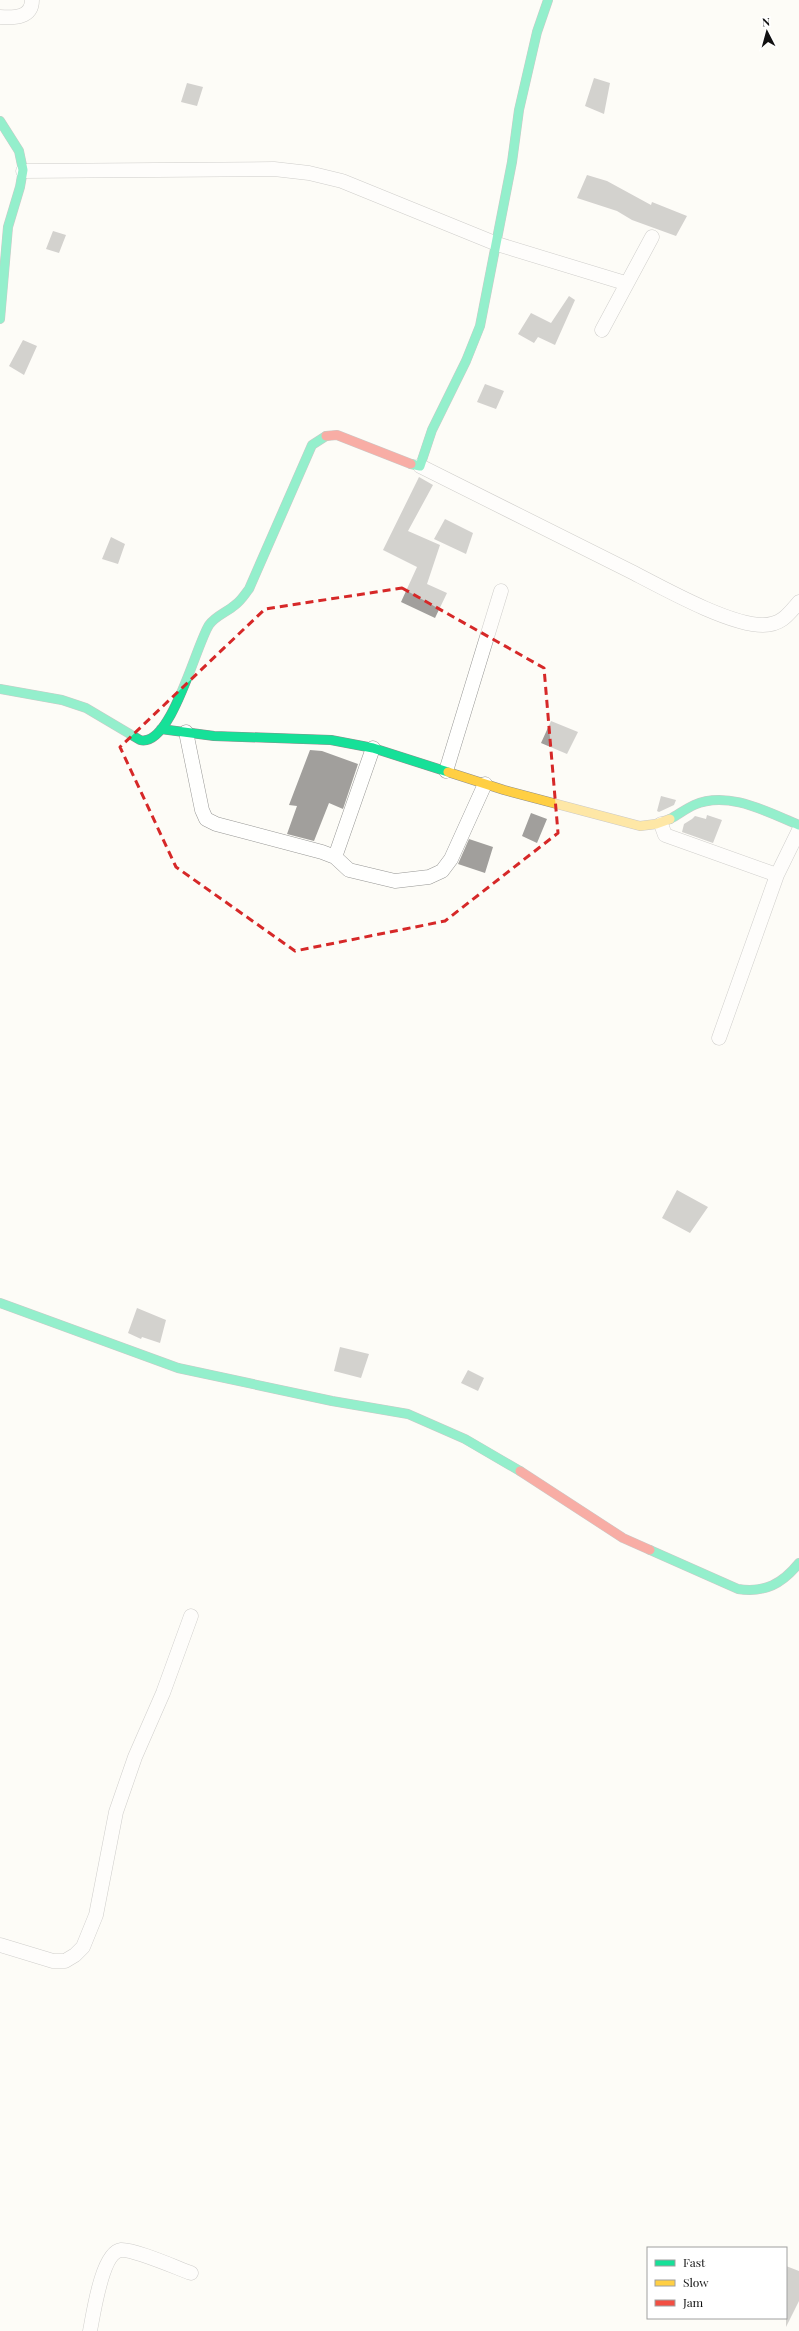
<svg xmlns="http://www.w3.org/2000/svg" width="799" height="2331" font-family="'Playfair Display',serif">
<rect width="100%" height="100%" fill="#fdfcf7"/>
<path fill="#a19f9c" d="M594,78L610,83L604,114L585,106Z
M187,83L203,87L197,106L181,102Z
M587,175L607,181L651,205L652,202L687,216L676,236L632,220L617,211L577,198Z
M53,231L66,235L59,253L46,249Z
M569,296L575,300L555,345L538,337L534,343L518,334L531,313L551,323Z
M23,340L37,346L24,375L9,366Z
M485,384L504,391L496,409L477,402Z
M419,477L433,485L408,531L440,545L427,584L447,593L435,618L401,602L417,567L383,550Z
M445,519L473,533L466,554L434,539Z
M111,537L125,544L118,564L102,559Z
M551,721L578,732L567,754L541,743Z
M310,750L322,751L358,764L343,809L329,803L314,841L287,834L297,806L289,805Z
M661,796L676,800L674,805L659,812L657,811Z
M531,813L547,819L537,843L522,836Z
M707,815L722,820L713,843L682,832L684,824L692,819L695,816L706,819Z
M469,839L493,847L485,873L458,864Z
M677,1190L708,1207L690,1233L662,1218Z
M137,1308L166,1320L160,1343L142,1337L141,1339L128,1333Z
M340,1347L369,1354L361,1378L334,1371Z
M468,1370L484,1378L478,1391L461,1383Z
M786,2266L799,2271V2301L786,2327Z"/>
<g fill="none" stroke-linecap="round" stroke-linejoin="round">
<defs>
<path id="street" d="M0,17C14,18 32,18 32,0
M23,171L274,169L309,173L342,181L497,244L625,283
M602,330L652,237
M420,466C491,501 561,537 632,572C663,588 729,625 763,625C781,625 788,615 799,602
M186,732L202,810L206,819L216,824L322,852L335,857L349,870L395,881L429,877L442,871L451,859L485,784
M446,771L501,591
M661,824L665,835L777,875L799,830
M335,857L373,748
M719,1038L777,875
M0,1945L53,1961H65L75,1955L83,1947L96,1915L116,1812L135,1757L163,1693L191,1616
M90,2331C93,2316 102,2252 121,2250C134,2249 177,2268 191,2273"/>
<path id="fast" d="M0,121L19,151L23,170L20,187L8,227L0,319
M411,464L420,466L432,430L466,361L480,326L512,162L519,110L537,32L548,0
M0,689L62,700L86,708L140,740C171,748 196,645 209,625C215,616 227,612 235,605C241,601 245,594 249,589L312,445L326,436
M161,729L214,736L331,740L373,748L448,772
M670,819C678,815 685,809 694,805C728,790 767,812 799,825
M0,1303L178,1368L332,1401L408,1414L465,1439L520,1471
M650,1550L738,1589C765,1593 782,1584 799,1563"/>
<path id="slow" d="M448,772L504,790L640,826L656,824L670,819"/>
<path id="jam" d="M326,436L337,435L411,464
M520,1471L623,1538L650,1550"/>
</defs>
<use href="#street" stroke="#979795" stroke-width="15"/>
<use href="#fast" stroke="#8e8d8b" stroke-width="10"/>
<use href="#slow" stroke="#8e8d8b" stroke-width="10"/>
<use href="#jam" stroke="#8e8d8b" stroke-width="10"/>
<use href="#street" stroke="#fffffe" stroke-width="14"/>
<use href="#fast" stroke="#16e098" stroke-width="9"/>
<use href="#slow" stroke="#ffcf43" stroke-width="9"/>
<use href="#jam" stroke="#f24e42" stroke-width="9"/>
</g>
<path d="M0 0H799V2331H0ZM402,588L544,668L558,833L445,921L295,951L176,867L120,747L265,609Z" fill="#fdfcf7" fill-opacity=".55" fill-rule="evenodd"/>
<path fill="none" stroke="#d62828" stroke-width="3" stroke-dasharray="8 5" stroke-linejoin="round" d="M402,588L544,668L558,833L445,921L295,951L176,867L120,747L265,609Z"/>
<rect x="647" y="2247" width="140" height="72" fill="#ffffff" stroke="#a0a0a0"/>
<rect x="655" y="2260" width="20" height="6" fill="#16e098" stroke="#a0a0a0"/>
<text x="683" y="2267" font-size="12" fill="#111111">Fast</text>
<rect x="655" y="2280" width="20" height="6" fill="#ffcf43" stroke="#a0a0a0"/>
<text x="683" y="2287" font-size="12" fill="#111111">Slow</text>
<rect x="655" y="2300" width="20" height="6" fill="#f24e42" stroke="#a0a0a0"/>
<text x="683" y="2307" font-size="12" fill="#111111">Jam</text>
<g transform="translate(767 32) rotate(354)" stroke="#ffffff" stroke-width="3" paint-order="stroke">
<path d="M0-3L7 15L0 10L-7 15Z" fill="#111111"/>
<text y="-6" font-size="11" font-weight="bold" text-anchor="middle" fill="#111111">N</text>
</g>
</svg>
